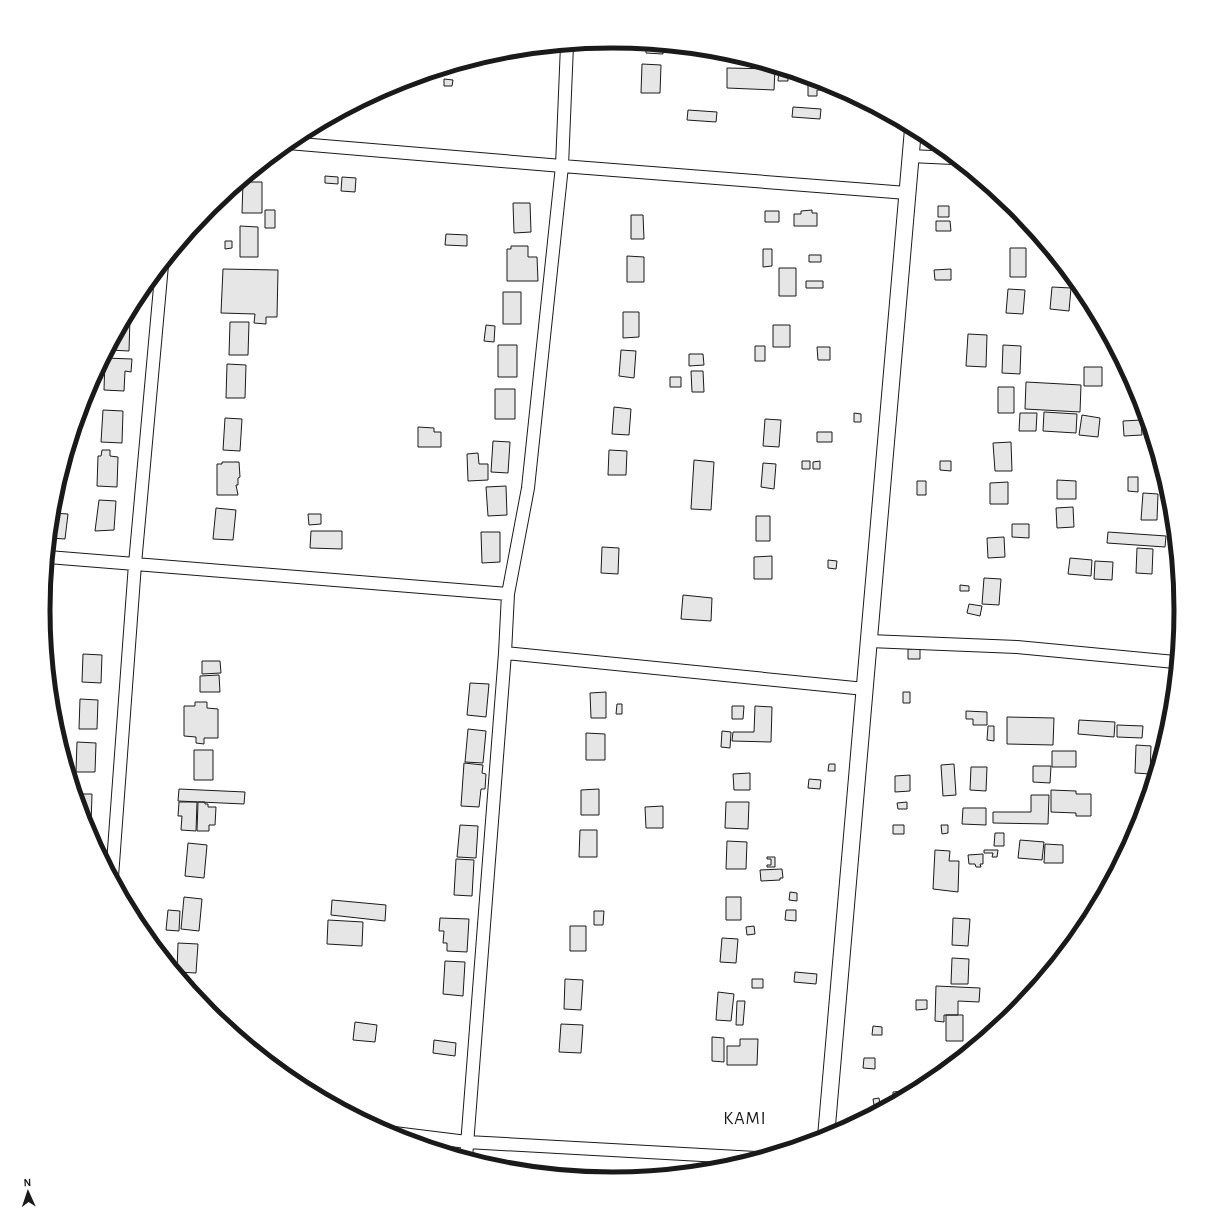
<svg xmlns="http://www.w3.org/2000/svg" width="1223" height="1220" font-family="'Alegreya Sans',sans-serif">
<rect width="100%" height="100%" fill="#fff"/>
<path fill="#e6e6e6" stroke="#1a1a1a" d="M646,44L663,46V54L646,53Z
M642,64L661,65L660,93H641Z
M727,68L775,69L774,90L727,88Z
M779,69L788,72V81H778Z
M794,74L824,83V90H817V96H808V80H794Z
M444,79L453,80L452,86H444Z
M793,107L821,109L820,119L792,117Z
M688,110L717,112L716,122L687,120Z
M325,176L338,177V184L325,183Z
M342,177L356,178L355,192L341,191Z
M243,182H262V213H242Z
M513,203H530L531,232L514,233Z
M938,206H949V217H938Z
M265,210H275V228H265Z
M812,210V213H817V226H794V214H801V211Z
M765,211H779V222H765Z
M631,215H643L644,239H631Z
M936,221H950L951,231H936Z
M240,226L258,227V257H240Z
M446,234L467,235V246L445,245Z
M225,241H232V248L225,249Z
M511,246H528V257H537L538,281H507V249H511Z
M1010,248H1026V277H1010Z
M763,249H772V266L763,267Z
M809,255H821V262H809Z
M627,256L644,257V282H627Z
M779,268H796V296H779Z
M223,269L278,270L277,317H266V324L254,323L255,314L221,313Z
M951,269V280H935L934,270Z
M806,281H823V288H806Z
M1052,287L1071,288L1069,311L1050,309Z
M1008,289L1025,290L1023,314L1006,313Z
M503,292H521V324H503Z
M623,312H639V337L623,338Z
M126,318H130L129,351L109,350Z
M230,322H249L248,355H229Z
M486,325L495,326L494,342L484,341Z
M773,325H790V347H773Z
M968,334L987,335L986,367L966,366Z
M498,345H517V377H498Z
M1003,345L1021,346L1020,374L1002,373Z
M755,346H765V361H755Z
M817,347H830V360H818Z
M621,350L636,351L634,378L619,376Z
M689,354H703L704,365L689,366Z
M105,358L132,359L131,372L125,371L124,391L104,390Z
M227,364L246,365L245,398H226Z
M1084,367H1102V386H1084Z
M691,371H703L704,392H692Z
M670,377H681V387H670Z
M1026,382L1081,385L1080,412L1025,409Z
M998,387H1014V413H998Z
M495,389H515V419H495Z
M614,407L631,409L629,435L612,434Z
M103,410L123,411L122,443L101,442Z
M1044,412L1077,414L1076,433L1043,431Z
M854,413L861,414V422H854Z
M1020,413H1037L1036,431H1019Z
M1082,415L1100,418L1098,437L1079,435Z
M225,418L242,419L240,451L223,450Z
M765,419L781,420L779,447L763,446Z
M1141,420L1142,435L1124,436L1123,421Z
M418,427L434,428V432H441V447H418Z
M817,432H832V442H817Z
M493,441L510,442L508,473L491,472Z
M1011,442L1012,471H995L993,443Z
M102,450H110V456L118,457L117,487L97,486L98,456H101Z
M609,450L627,451L626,475H608Z
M478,453L479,464H488V480L468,481L467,454Z
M694,460L714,462L711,510L691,509Z
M802,461H810V469H802Z
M820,461V469H813V462Z
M940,461H951V471L940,470Z
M222,462H239L240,477L238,478V485H236L238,495H217V464H222Z
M64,463V488H57Z
M763,463L776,464L774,489L761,487Z
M1128,477H1138V492L1128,491Z
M1057,480L1076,481V499H1057Z
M917,481H926V495H917Z
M1008,482V504H990V483Z
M506,486L507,515L488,516L486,487Z
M1143,493L1158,494L1157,520H1141Z
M99,500L116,501L114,530L95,531Z
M1073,507L1074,527L1057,528L1056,508Z
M216,508L236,510L233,540L213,539Z
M52,513L68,514L65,539L51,538Z
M308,514H321V524L309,525Z
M756,516H770V541H756Z
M1012,524H1029V538L1012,537Z
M311,531H342V549L310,548Z
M481,532H500V562L482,563Z
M1108,532L1166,536L1165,547L1107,543Z
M1004,537L1005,557L988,558L987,538Z
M602,547L619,548L618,574L601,573Z
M1137,548L1153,549L1152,574L1136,573Z
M772,556V579H754V557Z
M1070,558L1092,560L1091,576L1068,574Z
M828,560L837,561L836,569L828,568Z
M1095,561L1113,562L1112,580L1094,579Z
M984,578L1001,579L999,605L982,604Z
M960,585L969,586V591H960Z
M683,595L712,598L711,621L681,619Z
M969,604L982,606L980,616L967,613Z
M912,646H920V659H908V649H912Z
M83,654L102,655L101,683L82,682Z
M202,661H220L221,673L202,674Z
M219,675L220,692H200V676Z
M470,683L489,684L486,717L467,715Z
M606,692V718H591L590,693Z
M903,692H910V703H903Z
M80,699L98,700L97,729H79Z
M195,702H207V708L218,709V738H204V744L196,743V737L184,736V706H195Z
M617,704H622V714H616Z
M732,706H744L743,719H732Z
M755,706L772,707L771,742L732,741L733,732H754Z
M966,711L987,712V725H973V719H966Z
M1007,717L1054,718L1053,745L1007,744Z
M1079,720L1115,722L1114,737L1078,734Z
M1117,725L1143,726L1142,738L1117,737Z
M988,726H994V741L987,740Z
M468,729L486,731L483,763L465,762Z
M722,731L731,732L730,748L721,747Z
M586,733L605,734V760H586Z
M77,742L96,743L95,772H76Z
M1136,745L1151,746L1150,774L1135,773Z
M194,750H213V780H194Z
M1052,751H1076V767H1052Z
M464,763L483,765L482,773L486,774L485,789H481L479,807L461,806Z
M829,764H835V771H828Z
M954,764L956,795L943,796L941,765Z
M1033,766H1051L1050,783L1033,782Z
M971,767H987L986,791L970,790Z
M750,773V790H734L733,774Z
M910,775V791L895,792V776Z
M809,779L821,780L820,789L808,788Z
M179,789L245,792L244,804L178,801Z
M599,789V815H581V790Z
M1051,790L1076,791V794H1091V816H1076V813L1051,812Z
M76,794H92L91,825H85Z
M1031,795H1049L1048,824L993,823V812H1031Z
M179,802H197L196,831L181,830L182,816H178Z
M198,802H205V804H208V807H216L215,825H209V831H197Z
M726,802H749L748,829L725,828Z
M907,802V809H898L897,803Z
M663,806V828H646L645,807Z
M963,808H986V825L962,824Z
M460,825L478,826L476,858L457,857Z
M893,825H904V834H893Z
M941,825H948V833L942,834Z
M580,830H597V857H579Z
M995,833H1004V846H994Z
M1020,840L1044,842L1042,860L1018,858Z
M727,841L747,842L746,869H726Z
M188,843L207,845L204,878L185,876Z
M1045,844L1063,845V863H1044Z
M935,850L950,851L949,861H959L958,892L933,889Z
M984,850H998L997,857H992L993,853H984Z
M983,854V864H980L981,867H976L975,864H969L968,855Z
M767,857H775V867H767V865H771V859H767Z
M456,859L474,860L472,896L454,895Z
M782,869L783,878H780V880L761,881L760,870Z
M790,892L797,893V901L789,900Z
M184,897L202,899L199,931L181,929Z
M726,897H741V920H726Z
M332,900L386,905L385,921L331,915Z
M168,910L180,911L179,931L166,930Z
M786,910H796V921L785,920Z
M594,911H604L603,925H594Z
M440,918L469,919L467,952L447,951V943H443L444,931H439Z
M953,918L970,919L968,946L952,945Z
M328,920L363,922L362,946L327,944Z
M570,926H586V951H570Z
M754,926L755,934L747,935L746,927Z
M722,938L738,939L736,963L720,962Z
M178,943L198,944L196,973L177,972Z
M952,958L969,959L968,984H951Z
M445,961L465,962L463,996L443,994Z
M795,972L817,974L816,984L794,982Z
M565,979L583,980L581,1010L564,1009Z
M752,979H763V988H752Z
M936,986L980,988L979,1002L958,1001V1015H944V1022L935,1021Z
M718,992L734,994L731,1021L716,1020Z
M916,1000H927V1009L916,1010Z
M737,1001H745L743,1025H736Z
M946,1015H963V1041H946Z
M355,1022L377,1025L375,1042L353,1040Z
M561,1024L583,1025L581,1053L559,1052Z
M873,1026L882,1027V1035H872Z
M712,1037L724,1038V1062L712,1061Z
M740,1039H758L757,1065H727V1046H740Z
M434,1040L456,1043L455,1056L433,1053Z
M864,1058H875V1069L863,1068Z
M903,1091V1096L893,1101V1092Z
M879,1098L880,1104L874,1105L873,1099Z"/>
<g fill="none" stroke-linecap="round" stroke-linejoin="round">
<defs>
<path id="street" d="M288,143L562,166L907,193
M910,156L953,158
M48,557L508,594
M869,641L1017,647L1175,662
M505,653L865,689
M112,877L135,564L162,265
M386,1132L467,1142L756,1158
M466,1158L505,653L508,594L528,488L562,166L567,45"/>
<path id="secondary" d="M826,1137L913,129"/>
</defs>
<use href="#street" stroke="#1a1a1a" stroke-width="14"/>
<use href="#secondary" stroke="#1a1a1a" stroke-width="18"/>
<use href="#street" stroke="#fff" stroke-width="12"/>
<use href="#secondary" stroke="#fff" stroke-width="16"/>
<path stroke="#1a1a1a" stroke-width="2" d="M532,1171L533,1167L642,1176"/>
</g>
<g text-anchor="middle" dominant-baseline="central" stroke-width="3" stroke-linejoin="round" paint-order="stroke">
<g font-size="18" letter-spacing="1" fill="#1a1a1a" stroke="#fff">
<text x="745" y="1119">KAMI</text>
</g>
</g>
<path d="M0 0H1223V1220H0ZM50 610a562 562 0 1 1 1124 0a562 562 0 1 1-1124 0Z" fill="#fff" fill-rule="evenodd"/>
<path fill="none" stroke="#1a1a1a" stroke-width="5" d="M50 610a562 562 0 1 1 1124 0a562 562 0 1 1-1124 0Z"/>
<g transform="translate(28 1192) rotate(357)" stroke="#ffffff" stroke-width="3" paint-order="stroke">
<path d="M0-3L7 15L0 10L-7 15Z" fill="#1a1a1a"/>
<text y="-6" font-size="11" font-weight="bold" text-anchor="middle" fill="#1a1a1a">N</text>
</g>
</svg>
